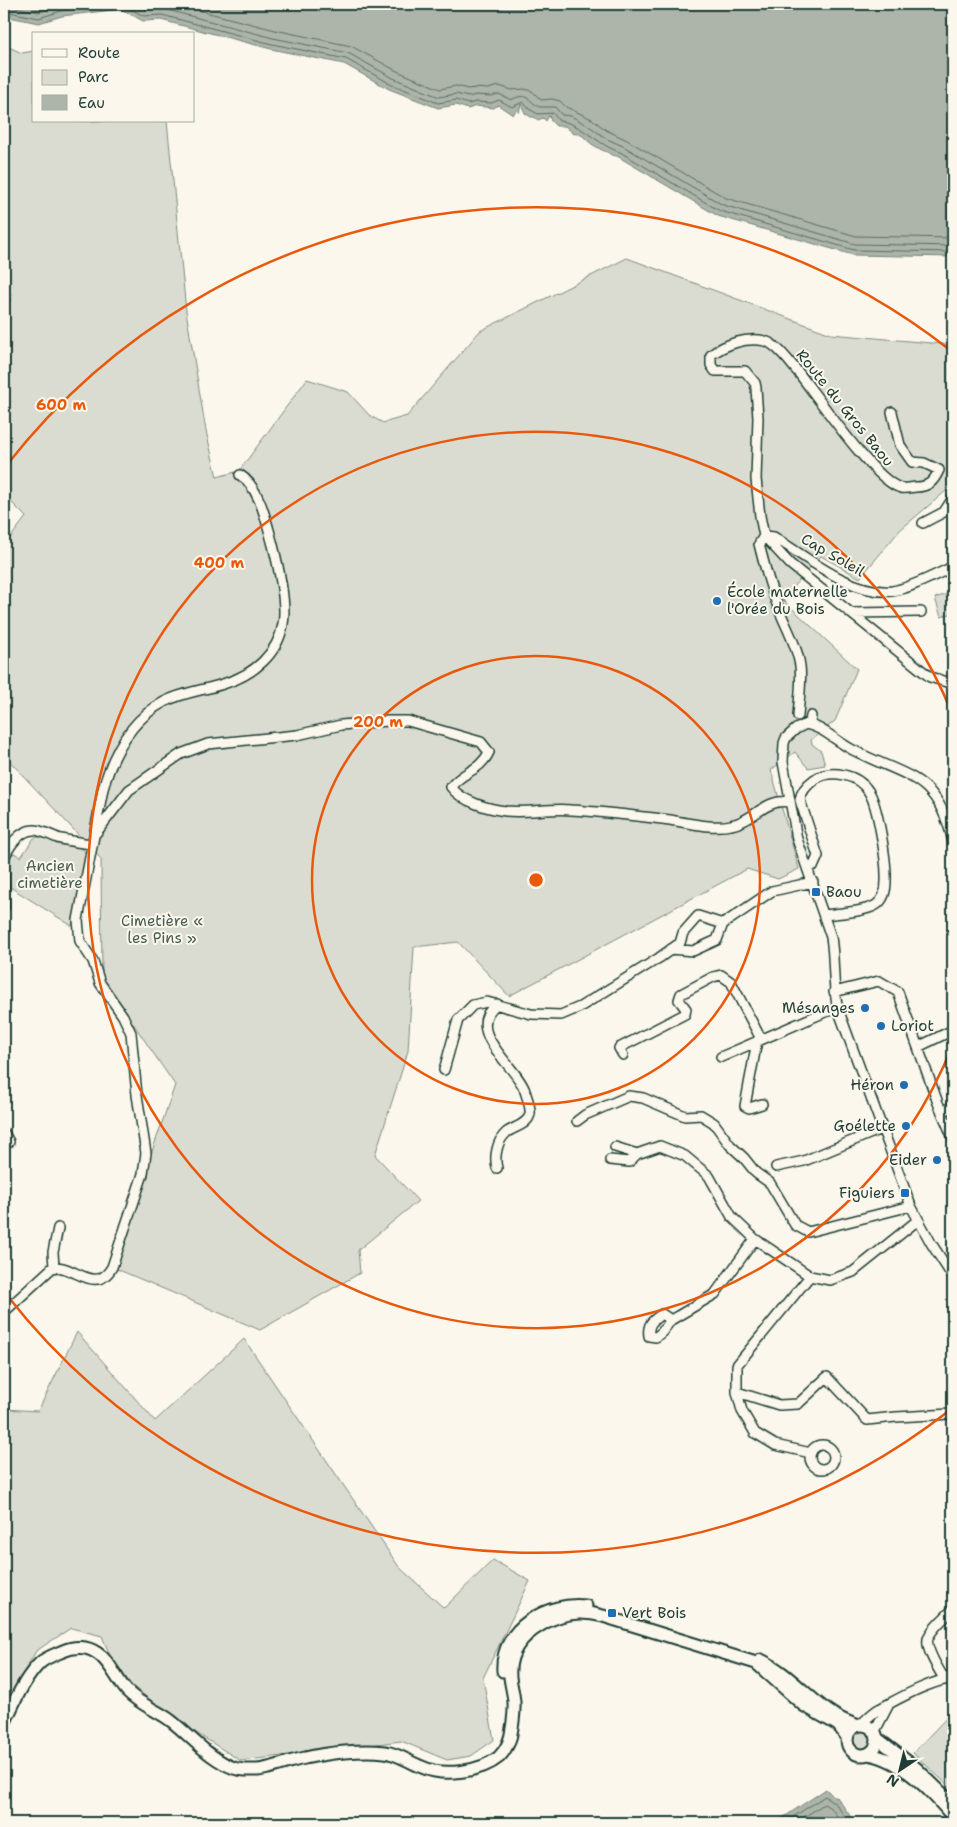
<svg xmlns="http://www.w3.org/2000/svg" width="957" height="1827" font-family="'Shantell Sans',sans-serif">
<rect width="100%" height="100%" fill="#fbf7ec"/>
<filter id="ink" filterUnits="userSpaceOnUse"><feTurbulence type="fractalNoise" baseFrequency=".02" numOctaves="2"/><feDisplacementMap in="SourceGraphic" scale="10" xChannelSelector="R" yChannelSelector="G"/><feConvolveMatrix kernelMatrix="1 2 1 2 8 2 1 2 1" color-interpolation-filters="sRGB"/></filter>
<g filter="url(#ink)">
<path fill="#dbdcd1" stroke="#7d8c82" d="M4,45L22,53L34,51V121H167L186,311L206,431L217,477L239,471L307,379L348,392L369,415L383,423L407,416L480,331L627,258L831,334L953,345V485L900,530L860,578L821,556L782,599L857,669L835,721L811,740L812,744L821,751L825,765L808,768L795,752L771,770L799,869L778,879L747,869L509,996L458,942L414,947L408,1051L375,1155L418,1201L358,1250L360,1273L260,1330L112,1267L175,1085L102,978L101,859L4,755V546L26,517L4,495V316L12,295L4,290Z
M953,592V613L941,617L935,598Z
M42,836L56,844L82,848L86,854L72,926L10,887L8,859L14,853L21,857L34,838Z
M77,1332L155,1421L244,1339L399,1567L444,1608L493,1560L530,1581L483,1678L494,1740L471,1756L447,1760L401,1741L241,1761L182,1724L118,1675L102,1636L71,1628L36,1651L4,1708V1409L38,1411Z
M953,1711V1790L913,1753Z
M847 1740a15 15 0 1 1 30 0a15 15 0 1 1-30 0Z"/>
<path fill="#adb4aa" stroke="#74847b" d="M4,4H953V257L853,255L718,216L617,156L611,155C607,151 605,152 600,149C594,146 587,141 583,136L577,133L574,134L565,126H556L551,121L549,115L546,121L543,118L538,120L534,117H531L525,113L521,104L519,113L516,110L513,115L498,105L494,108L476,106L468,109L456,105L438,108L389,89L344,64L271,49L161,20L143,21L121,9L62,16L39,23L4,16Z
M826,1789L835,1798L837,1797L855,1823H775Z"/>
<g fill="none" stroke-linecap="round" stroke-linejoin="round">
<path stroke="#586d63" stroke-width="1" d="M135,4L146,10L164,9L273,38L348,53L393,78L439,97L456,94L468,97L476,95L490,96L499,94L511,100C528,91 527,101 540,107H555L562,115L571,116L589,126L607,139L623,146L723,205L855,244L953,246
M174,4L275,30L351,46L397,71L440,89L456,86L468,89L475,88L488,89L499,86L512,90L524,89L532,91L541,100L552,99L560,101L566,107L592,119L606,130L627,140L726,198L856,236L953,238
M4,5L39,12L67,4
M4,11L39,18L61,11L121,4L144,16L162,15L272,44L346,59L391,84L438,103L456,100L468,104L476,102L492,103L499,100L512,107L523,102L529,109L538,114L553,113L559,121C580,122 599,146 620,152L720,211L854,250L953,252
M784,1823L825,1796L836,1804L849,1823
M795,1823L824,1804L832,1809L842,1823"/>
<defs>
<path id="minor" d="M892,412L900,445L912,462L924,463L939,470C934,481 929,487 916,487C912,487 906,489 901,488C875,482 817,396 798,372C790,363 777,344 765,341C746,337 725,344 711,355V365L715,371H745L755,383L756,388L758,418L756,479L760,516L764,536L790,564L930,677L953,684
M923,523L944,512L953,498
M764,536L774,537C806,557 852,595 892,591C912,588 934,575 953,567
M764,536L759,544C764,564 769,584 777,604C784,624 797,644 800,666C802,682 799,700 798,716
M851,613L921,612
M811,716L810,722L796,729L786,738L784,743L783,762L797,839L831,937C835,961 832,985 838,1009L911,1206L931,1243L953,1277
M806,724C823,727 837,742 853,750C907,778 937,773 953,842
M96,833L129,790L181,754L208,744L297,735L341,725L388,721H408L481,742L489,752C480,772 462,771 451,787C462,802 489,809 506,811C528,813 550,808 571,810C604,812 637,816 670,820C688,823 713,829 731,825C754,821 765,798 789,802
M4,860C7,848 20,829 35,830C44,831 53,837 61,839C71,841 82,843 92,844
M807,868L814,865L818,856L800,800C801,791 808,784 815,779C831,769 858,774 869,792C878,806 887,863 886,881C886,889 884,900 876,905C865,912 838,913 824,915
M4,874V908
M671,949L693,951L717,940L723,924L772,891L813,882
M834,992L879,981L898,992L938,1103L953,1138
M497,1004C461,1030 518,1067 525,1091C527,1098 531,1107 530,1114C528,1125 513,1127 506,1133C497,1141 494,1157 497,1168
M757,1041L745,1106L749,1108L762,1104
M918,1047L953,1030
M623,1055L619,1048L685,1014L686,1009L679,1000L681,994L713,977L721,975L731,982L761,1039
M721,1057L825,1012L838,1009
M444,1070L458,1020L473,1005L487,1002L531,1014L561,1015L580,1007L659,958L680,943L683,933L698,916L723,924
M942,1112L953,1106
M577,1121L585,1115L629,1096L643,1098L685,1116L701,1115L714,1123L730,1145L744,1158L756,1173L770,1183L795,1225L808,1232L911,1206
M4,1133L9,1142
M615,1147L637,1154L660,1146L685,1156L709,1176L732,1217L755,1239L810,1276L830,1280L853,1272L918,1220
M610,1160L629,1162L637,1154
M776,1167L804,1161L881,1129
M54,1267L53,1252L58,1228
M810,1276L737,1365V1392L742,1411L755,1433L775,1445L811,1453
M4,1312L52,1268C72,1262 95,1297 112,1267L143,1174L146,1153L137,1095L131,1033L123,1016L100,983L93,961L80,941L78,920L103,789C113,753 130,720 164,702C183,692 206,690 226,683C254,674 278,654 283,624C287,604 278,565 273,545C267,524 260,487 240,475
M671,1320L662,1314C653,1320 647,1324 649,1336L656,1337L662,1332L671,1320L715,1294L755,1239
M737,1392L779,1405L798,1404L827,1377L867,1420L896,1417L951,1414L953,1413
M810 1457a12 12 0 1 1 24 0a12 12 0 1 1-24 0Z
M945,1680C939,1670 923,1646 929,1636C934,1626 946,1617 953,1609
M861,1724C867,1719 872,1713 879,1709C902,1697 928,1682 953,1678
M875,1731L888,1706"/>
<path id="major" d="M761,1660C797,1677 817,1713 856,1725
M503,1671C500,1628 549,1601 586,1606
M4,1724C14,1703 24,1678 41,1662C47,1657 56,1654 63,1651C74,1646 87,1646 97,1653C110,1661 116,1679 127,1691C139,1704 156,1710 170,1720C191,1736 209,1759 234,1768C242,1771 250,1770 258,1770C274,1768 289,1761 305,1758C326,1753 363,1749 385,1752C399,1754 409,1762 422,1767C443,1777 481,1772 499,1757C507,1749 511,1739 512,1728C513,1722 514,1715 514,1708C515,1698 511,1687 510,1677C508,1653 522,1636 541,1625C561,1612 581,1610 603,1616L756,1663L803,1705L838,1725L847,1737
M847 1740a15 15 0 1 1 30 0a15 15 0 1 1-30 0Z
M878,1739L916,1768L953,1804
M868,1754C902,1759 932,1792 953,1817"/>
</defs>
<use href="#minor" stroke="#1f3d34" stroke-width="12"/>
<use href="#major" stroke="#1f3d34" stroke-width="15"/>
<use href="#minor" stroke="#fbf7ec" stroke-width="9"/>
<use href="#major" stroke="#fbf7ec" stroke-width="11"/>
</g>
</g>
<g fill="none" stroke="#e8590c" stroke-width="2.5">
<circle cx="536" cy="880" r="224"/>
<path d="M953 1044A448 448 0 1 1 953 716"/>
<path d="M950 1410A672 672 0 0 1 6 1294M6 466A672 672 0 0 1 950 350"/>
</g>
<g fill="#1f6fb2" stroke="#fbf7ec" stroke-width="2">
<circle cx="717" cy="601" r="5"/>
<rect x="811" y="887" width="10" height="10" rx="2.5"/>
<circle cx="865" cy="1008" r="5"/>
<circle cx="881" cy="1026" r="5"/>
<circle cx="904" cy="1085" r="5"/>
<circle cx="906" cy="1126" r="5"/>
<circle cx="937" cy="1160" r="5"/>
<rect x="900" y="1188" width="10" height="10" rx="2.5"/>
<rect x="607" y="1608" width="10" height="10" rx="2.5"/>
</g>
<g text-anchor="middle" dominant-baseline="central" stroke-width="4" stroke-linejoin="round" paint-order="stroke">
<g font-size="15" fill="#1f3d34" stroke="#fbf7ec">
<text transform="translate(845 408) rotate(51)">Route du Gros Baou</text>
<text transform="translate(833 555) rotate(30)">Cap Soleil</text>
</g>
<g font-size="15" fill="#1f3d34" stroke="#fbf7ec" text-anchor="end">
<text x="727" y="592" text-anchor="start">École maternelle<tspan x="727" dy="17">l'Orée du Bois</tspan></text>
<text x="826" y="892" text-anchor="start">Baou</text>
<text x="855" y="1008">Mésanges</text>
<text x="891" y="1026" text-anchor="start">Loriot</text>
<text x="894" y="1085">Héron</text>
<text x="896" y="1126">Goélette</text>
<text x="927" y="1160">Eider</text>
<text x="895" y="1193">Figuiers</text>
<text x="622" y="1613" text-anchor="start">Vert Bois</text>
</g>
<g font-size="15" fill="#455d53" stroke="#fbf7ec">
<text x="50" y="866">Ancien<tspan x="50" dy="17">cimetière</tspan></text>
<text x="162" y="921">Cimetière «<tspan x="162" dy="17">les Pins »</tspan></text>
</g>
</g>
<circle cx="536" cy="880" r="8" fill="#e8590c" stroke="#fbf7ec" stroke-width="2.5"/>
<g font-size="15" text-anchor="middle" font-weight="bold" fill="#e8590c" stroke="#fbf7ec" stroke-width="4" stroke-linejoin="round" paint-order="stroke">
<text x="61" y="410">600 m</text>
<text x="219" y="568">400 m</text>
<text x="378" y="727">200 m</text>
</g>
<rect width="957" height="1827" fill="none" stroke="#fbf7ec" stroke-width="20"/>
<rect x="10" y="10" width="937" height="1807" fill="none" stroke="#1f3d34" stroke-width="2" filter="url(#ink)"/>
<rect x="32" y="32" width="162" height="90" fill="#fbf7ec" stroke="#a3ada2"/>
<rect x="42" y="49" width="25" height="8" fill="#fbf7ec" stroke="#a3ada2"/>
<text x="78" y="58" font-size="15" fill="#1f3d34">Route</text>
<rect x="42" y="70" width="25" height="15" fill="#dbdcd1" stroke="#a3ada2"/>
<text x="78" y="82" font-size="15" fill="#1f3d34">Parc</text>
<rect x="42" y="95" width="25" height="15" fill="#adb4aa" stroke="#a3ada2"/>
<text x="78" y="108" font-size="15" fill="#1f3d34">Eau</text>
<g transform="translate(900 1770) rotate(215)" stroke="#fbf7ec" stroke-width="4" paint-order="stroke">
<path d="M0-4L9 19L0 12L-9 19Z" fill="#1f3d34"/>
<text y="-8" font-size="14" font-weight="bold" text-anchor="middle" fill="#1f3d34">N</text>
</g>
</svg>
